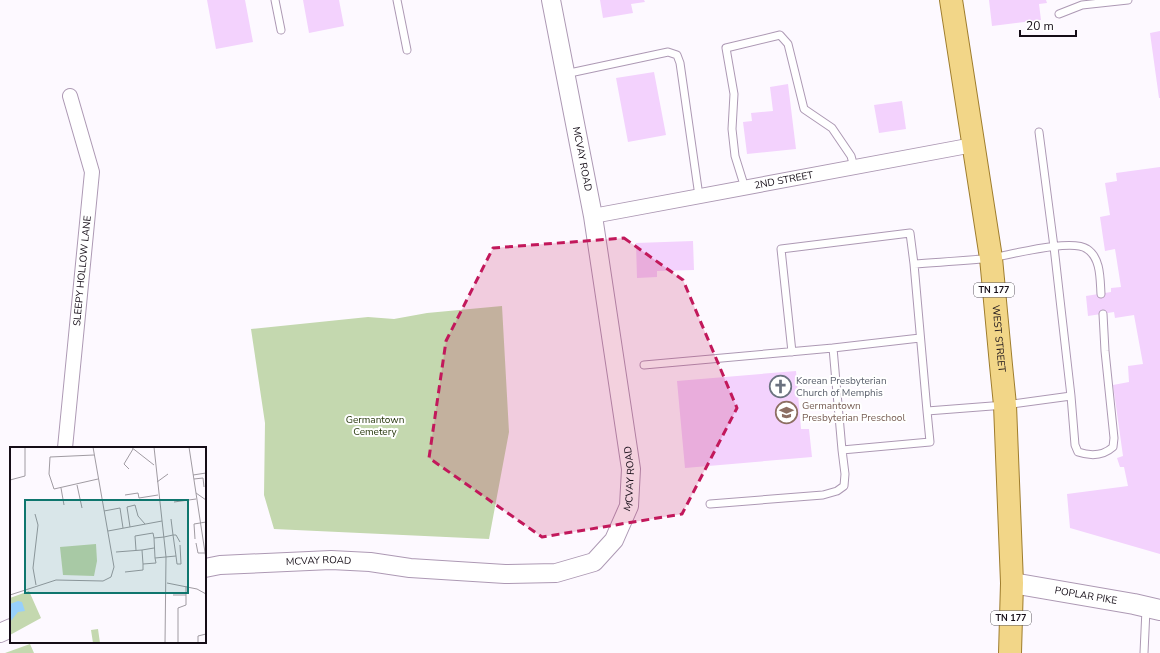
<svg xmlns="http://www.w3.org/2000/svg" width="1160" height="653" font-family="'Nunito Sans',sans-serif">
<rect width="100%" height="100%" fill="#fdf9ff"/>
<path fill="#c4d8af" d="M502,306L509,432L489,539L274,529L264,495L265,423L251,329L368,317L394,319L427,313Z
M30,644L34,653H5Z"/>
<path fill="#f3d2fd" d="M207,0H245L253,42L216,49Z
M303,0H339L344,26L309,33Z
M600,0H644L645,2L631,4L633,13L603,18Z
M989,0H1046L1047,3L1039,4L1041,20L992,26Z
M1160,31V98H1159L1150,33Z
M654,72L666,135L628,142L616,78Z
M788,84L796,149L747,154L743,122L752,121L751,113L773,111L770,87Z
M902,101L906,129L879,133L874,105Z
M1160,167V554L1070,528L1067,494L1128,486L1124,467H1120L1117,458L1123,456L1113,385L1129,382L1128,366L1143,364L1134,315L1115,318L1114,312L1088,316L1086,296L1111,292V288L1121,287L1115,249L1105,251L1100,217L1110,215L1105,183L1117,181L1116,173Z
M693,241L694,270L657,271V277L637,278L636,243Z
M796,371L801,429H809L812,457L685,468L677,381Z"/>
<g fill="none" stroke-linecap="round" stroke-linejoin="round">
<defs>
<path id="service" d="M275,0L281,30
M397,0L407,50
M1059,14L1082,5L1128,0
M565,74L668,52L677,55L680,63L699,196
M1039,132L1054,247L1071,396L1005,405L927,411L914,264C939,262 965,261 991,258C1010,255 1072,238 1087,249C1101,258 1100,279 1101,294
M745,188L735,156L732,129L734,94L726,48L780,35L788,44L804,109L832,128L851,156L854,167
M833,348L920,338
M792,352L781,249L910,233L914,264
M644,365L833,348L842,450L930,442L927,411
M1071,396L1075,445L1078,452C1090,456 1103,456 1113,447L1114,438L1105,351L1103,314
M710,504L823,495L837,491L844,486L845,474L842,450
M1144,653L1146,609"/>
<g id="minor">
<path id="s1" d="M593,216L973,145"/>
<path id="s2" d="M65,448L92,172L70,96"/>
</g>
<g id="tertiary">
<path id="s3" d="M205,568L220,565L331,560L370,562L410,568L505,574L556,573L594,562L614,540L629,506L631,469L593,216L551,0"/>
<path d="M0,633L11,628"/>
</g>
<g id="secondary">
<path id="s4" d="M1012,583L1134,604L1160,610"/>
</g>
<g id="primary">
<path id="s5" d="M951,0L991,258L1001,365L1005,405L1012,583L1010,653"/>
</g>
</defs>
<use href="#service" stroke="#ad99b4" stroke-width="9"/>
<use href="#minor" stroke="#ad99b4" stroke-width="16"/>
<use href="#tertiary" stroke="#ad99b4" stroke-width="20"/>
<use href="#secondary" stroke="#ad99b4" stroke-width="22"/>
<use href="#primary" stroke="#9f7d2d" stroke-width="24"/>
<use href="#service" stroke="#fff" stroke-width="7"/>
<use href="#minor" stroke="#fff" stroke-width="14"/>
<use href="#tertiary" stroke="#fff" stroke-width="18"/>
<use href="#secondary" stroke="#fff" stroke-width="20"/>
<use href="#primary" stroke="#f2d688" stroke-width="22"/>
</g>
<path fill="#c2185b" fill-opacity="0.2" stroke="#c2185b" stroke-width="3" stroke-dasharray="8 5" stroke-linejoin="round" d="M624,238L683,280L737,408L682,514L542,537L429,458L446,341L493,248Z"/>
<defs>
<symbol id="church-ring" viewBox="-11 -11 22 22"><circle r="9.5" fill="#fff" stroke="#6b7280" stroke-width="1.5"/><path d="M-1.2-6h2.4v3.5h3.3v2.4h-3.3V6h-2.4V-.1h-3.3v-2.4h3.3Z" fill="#6b7280"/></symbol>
<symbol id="school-ring" viewBox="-11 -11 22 22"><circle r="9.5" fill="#fff" stroke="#8d6e63" stroke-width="1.5"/><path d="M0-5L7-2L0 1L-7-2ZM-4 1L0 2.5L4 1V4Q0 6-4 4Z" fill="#8d6e63"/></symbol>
</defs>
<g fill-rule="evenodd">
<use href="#church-ring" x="768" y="374" width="25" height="25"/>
<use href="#school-ring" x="774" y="400" width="25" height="25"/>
</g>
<g text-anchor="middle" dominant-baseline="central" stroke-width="4" stroke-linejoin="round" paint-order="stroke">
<g fill="#fff" stroke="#5b565d" stroke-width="1">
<rect x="974" y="283" width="40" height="14" rx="3"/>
<rect x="991" y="611" width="40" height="14" rx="3"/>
</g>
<g font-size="9" font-weight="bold" fill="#150d17">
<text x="994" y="290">TN 177</text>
<text x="1011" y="618">TN 177</text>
</g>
<g font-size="10" fill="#150d17" stroke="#fff">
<text transform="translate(582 159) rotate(79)">MCVAY ROAD</text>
<text stroke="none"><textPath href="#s1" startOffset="194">2ND STREET</textPath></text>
<text stroke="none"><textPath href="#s2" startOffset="178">SLEEPY HOLLOW LANE</textPath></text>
<text stroke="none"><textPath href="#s5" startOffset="342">WEST STREET</textPath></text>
<text stroke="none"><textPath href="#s3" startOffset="486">MCVAY ROAD</textPath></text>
<text stroke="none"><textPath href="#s3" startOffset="114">MCVAY ROAD</textPath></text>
<text stroke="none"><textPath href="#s4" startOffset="75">POPLAR PIKE</textPath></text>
</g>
<g font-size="10" fill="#5b616d" stroke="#fff" text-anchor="start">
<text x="796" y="381">Korean Presbyterian<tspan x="796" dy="12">Church of Memphis</tspan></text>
</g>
<g font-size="10" fill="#785e54" stroke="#fff" text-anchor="start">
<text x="802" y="406">Germantown<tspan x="802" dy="12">Presbyterian Preschool</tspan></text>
</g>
<g font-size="10" fill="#28390e" stroke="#fff">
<text x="375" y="420">Germantown<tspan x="375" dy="12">Cemetery</tspan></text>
</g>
</g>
<g transform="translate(10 447)">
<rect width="196" height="196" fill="#fdf9ff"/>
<path d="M86,97L87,114L84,129L53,128L50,100ZM19,144L31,171L0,188V151ZM88,182L90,196H83L81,183Z" fill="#c4d8af"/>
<path d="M8,154L12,155L15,164L8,165L0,175V157Z" fill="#97d0fb"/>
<path fill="none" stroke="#a09ba2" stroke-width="1" d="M121,0L144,18M144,0L156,110L155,196M179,0L196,112M84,8L40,10L39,27L44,42L88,32M119,22L114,17L123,2M183,28L196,26M184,32L193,31L194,40M0,33L15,29V0M147,35L158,27M67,38L72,61M51,41L54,58M186,46L196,53M115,48L128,46L129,51L148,48M164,55L186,52M94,64L110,61L113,81M25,67L28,78L23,121L26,138M161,72L163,88L166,109L145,111L144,91L154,90L163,88H166L170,95M120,80L117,60L125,58L128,69L135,77M98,84L152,74M185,92L184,77L196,75M186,96L188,106H195M126,103L125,89L143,86L144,91M132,103L144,101M106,105L132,103L133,117L146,116L145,111M166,109L167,117H171L170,98M115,125L133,123V117M157,136L187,142L196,147M0,148L46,133L93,134L101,130L104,120L83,0M163,148H176M168,196V161L176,158V139M188,196V189L196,187"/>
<path fill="#0f766e" fill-opacity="0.15" stroke="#0f766e" stroke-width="2" d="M15,53H178V146H15Z"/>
<rect width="196" height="196" fill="none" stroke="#150d17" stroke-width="2"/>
</g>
<path d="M1020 30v6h56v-6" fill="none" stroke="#150d17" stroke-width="2"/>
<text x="1026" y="30" font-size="12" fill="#150d17" stroke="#ffffff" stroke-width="3" paint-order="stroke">20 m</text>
</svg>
